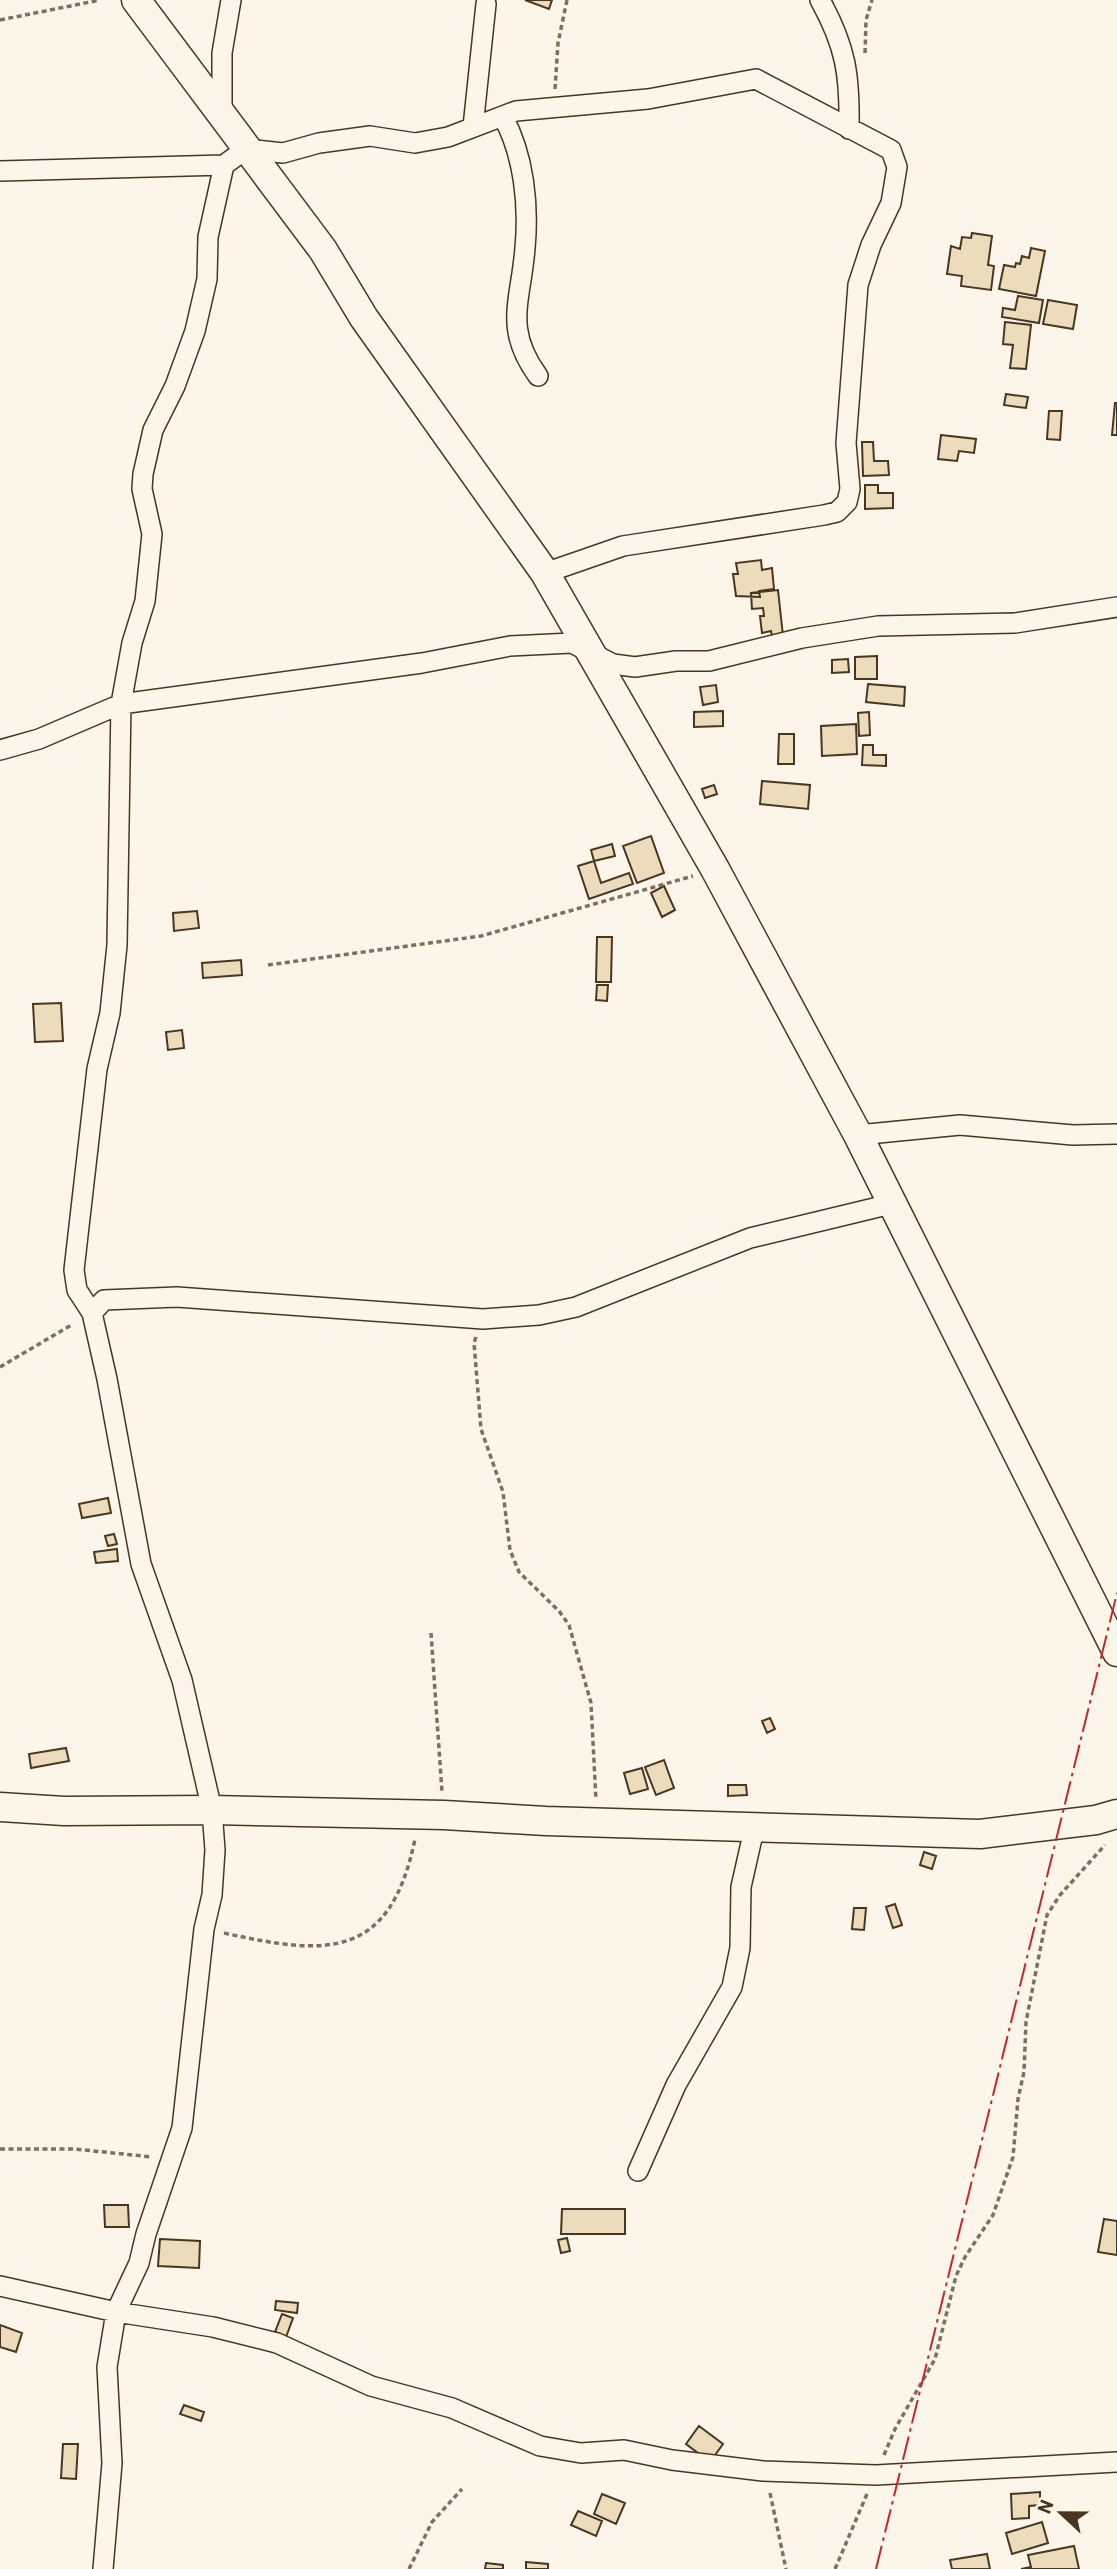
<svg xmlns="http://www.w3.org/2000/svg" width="1117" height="2569" font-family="Barlow,sans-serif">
<rect width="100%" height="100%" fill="#fbf6e9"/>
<path fill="#ecdcbc" stroke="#4a3520" stroke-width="2" d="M525,0H552L549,9Z
M972,233L992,236L988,265L994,266L991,290L961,286L962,276L947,274L951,246L960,249L962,237L971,238Z
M1031,248L1045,251L1036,296L999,289L1004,265L1015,267L1016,263L1020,264L1022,256L1029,258Z
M1018,296L1043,300L1039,323L1002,317L1003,308L1015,310Z
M1048,300L1077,305L1073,329L1043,324Z
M1005,322L1031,325L1026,369L1010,368L1013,345L1003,344Z
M1006,394L1028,397L1026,408L1004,405Z
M1115,403H1117V435H1112Z
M1049,411H1062L1060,440L1047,439Z
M941,435L976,439L974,453L959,451L957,461L938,459Z
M862,442H873L874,461H888L889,475L863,476Z
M865,485H878V493H893V508L865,509Z
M761,560L762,570L772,568L774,589L759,591L760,597L736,596L733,574H738L736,563Z
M778,590L783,636L772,637L771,631L762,633L760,616H764L763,608L752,609L751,593Z
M877,656V679H855V657Z
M848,659L849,672L832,673V660Z
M868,684L905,687L904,706L866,702Z
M716,685L718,702L703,705L700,687Z
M723,711V726L694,727V712Z
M869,712L870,735L859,736L858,713Z
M856,724L857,754L822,756L821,726Z
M779,734H794V764H778Z
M863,745H873V755H886V766L862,765Z
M762,781L810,785L808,809L760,804Z
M714,785L717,794L705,798L702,789Z
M651,836L664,873L637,883L623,846Z
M612,844L615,856L594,861L591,850Z
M594,861L601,883L629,873L633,884L589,899L578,866Z
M664,886L675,910L662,917L651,893Z
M197,911L199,928L174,931L173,913Z
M597,937H612L611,982H596Z
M241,960L242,975L203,978L202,963Z
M597,985H608L607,1001L596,1000Z
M61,1003L63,1041L35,1042L33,1004Z
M182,1030L184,1048L168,1050L166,1032Z
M108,1498L111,1513L82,1518L79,1504Z
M114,1534L117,1544L108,1546L105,1536Z
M117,1549L118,1561L96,1563L94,1552Z
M770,1718L775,1729L767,1733L762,1721Z
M66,1748L69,1761L31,1768L29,1754Z
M664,1760L674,1788L656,1795L645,1767Z
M642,1768L648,1789L630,1794L624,1773Z
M728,1785H746L747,1795L728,1796Z
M924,1852L936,1856L932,1869L920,1865Z
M895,1904L902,1925L893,1928L886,1907Z
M854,1908H866L864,1930L852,1929Z
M104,2205H128L129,2227H105Z
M562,2209H625V2234H561Z
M1104,2219L1117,2221V2255L1098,2252Z
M567,2238L570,2251L561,2253L558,2240Z
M160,2239L200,2241L199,2268L158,2266Z
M276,2301L298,2303L297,2313L275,2310Z
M282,2314L293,2318L286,2337L275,2332Z
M0,2325L22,2333L16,2352L0,2347Z
M184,2405L204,2412L201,2421L180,2414Z
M699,2426L723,2444L710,2462L686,2444Z
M63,2444H78L76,2479L61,2478Z
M1040,2492V2505L1029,2506V2518L1012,2519L1011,2494Z
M602,2494L625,2503L616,2524L594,2514Z
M578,2511L602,2521L596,2536L571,2525Z
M1042,2522L1048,2543L1012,2554L1006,2533Z
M1074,2546L1079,2569H1021L1031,2567L1028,2555Z
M987,2554L990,2569H952L950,2560Z
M526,2562L548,2564V2569H526Z
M486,2563L503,2565V2569H485Z"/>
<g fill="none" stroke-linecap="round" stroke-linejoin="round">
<defs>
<path id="street" d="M820,0C846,47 850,75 849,129
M222,111V53L231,0
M503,117C524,155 529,205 525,248C521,301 503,328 538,376
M473,127L486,4
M0,171L224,165L246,149L283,153L319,143L370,136L415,143L448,137L516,111L648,99L756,79L891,150L897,167L891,203L871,245L858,285L846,443L850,489L847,502L837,512L824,515L623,546L545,573
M0,750L39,739L121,704L422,663L510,646L572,643L613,664L635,667L676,661H709L802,638L878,626L1015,623L1117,607
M858,1135L960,1125L1073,1135L1117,1134
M92,1313L104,1300L177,1297L483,1319L539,1315L576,1307L750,1238L891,1204
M638,2171L676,2085L732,1987L740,1948L741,1887L755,1825
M0,2286L116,2312L213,2327L277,2343L371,2386L452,2408L540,2446L581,2453L624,2450L672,2460L763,2471L876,2475L1117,2462
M103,2569L112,2463L107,2367L116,2312L139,2263L146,2234L182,2128L204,1929L212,1895L215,1850L212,1810L182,1680L141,1564L107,1379L92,1313L77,1290L74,1270L97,1069L110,1013L117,945L121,704L132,643L145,601L152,534L142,489L143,474L153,430L175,386L195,331L207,279L208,237L224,165"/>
<path id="secondary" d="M136,0L323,250L364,318L545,573L715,869L858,1135L1117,1652
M0,1807L64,1811L212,1810L444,1815L546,1821L980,1834L1096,1820L1117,1814"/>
</defs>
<use href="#street" stroke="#4a3520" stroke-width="22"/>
<use href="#secondary" stroke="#4a3520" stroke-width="31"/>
<path stroke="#7f6f5c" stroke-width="3.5" stroke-dasharray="5 3.5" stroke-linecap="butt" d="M0,20L100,0
M865,53L866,20L872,0
M555,89L558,43L567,0
M268,965L481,936L693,876
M476,1337L474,1343L481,1429L503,1492L510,1550L519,1572L559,1611L569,1625L591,1703L596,1800
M0,1367L73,1324
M431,1633L442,1792
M224,1933C328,1956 390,1960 415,1839
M0,2149H75L152,2157
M884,2455L895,2429L935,2359L956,2276L965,2257L993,2215L1013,2157L1018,2099L1024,2072L1026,2022L1047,1915L1060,1895L1105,1845
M770,2493L786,2569
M409,2569L432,2522L462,2489
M835,2569L867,2494"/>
<use href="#street" stroke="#fbf6e9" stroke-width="19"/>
<use href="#secondary" stroke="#fbf6e9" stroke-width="28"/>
<path stroke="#c62828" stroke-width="2" stroke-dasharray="24 5 3.5 5" stroke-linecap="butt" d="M876,2569L1117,1593"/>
</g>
<g transform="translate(1061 2513) rotate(292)" stroke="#fbf6e9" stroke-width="5" paint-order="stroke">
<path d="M0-5L12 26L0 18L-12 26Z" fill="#4a3520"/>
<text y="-10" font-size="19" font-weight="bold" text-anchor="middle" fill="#4a3520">N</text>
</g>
</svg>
